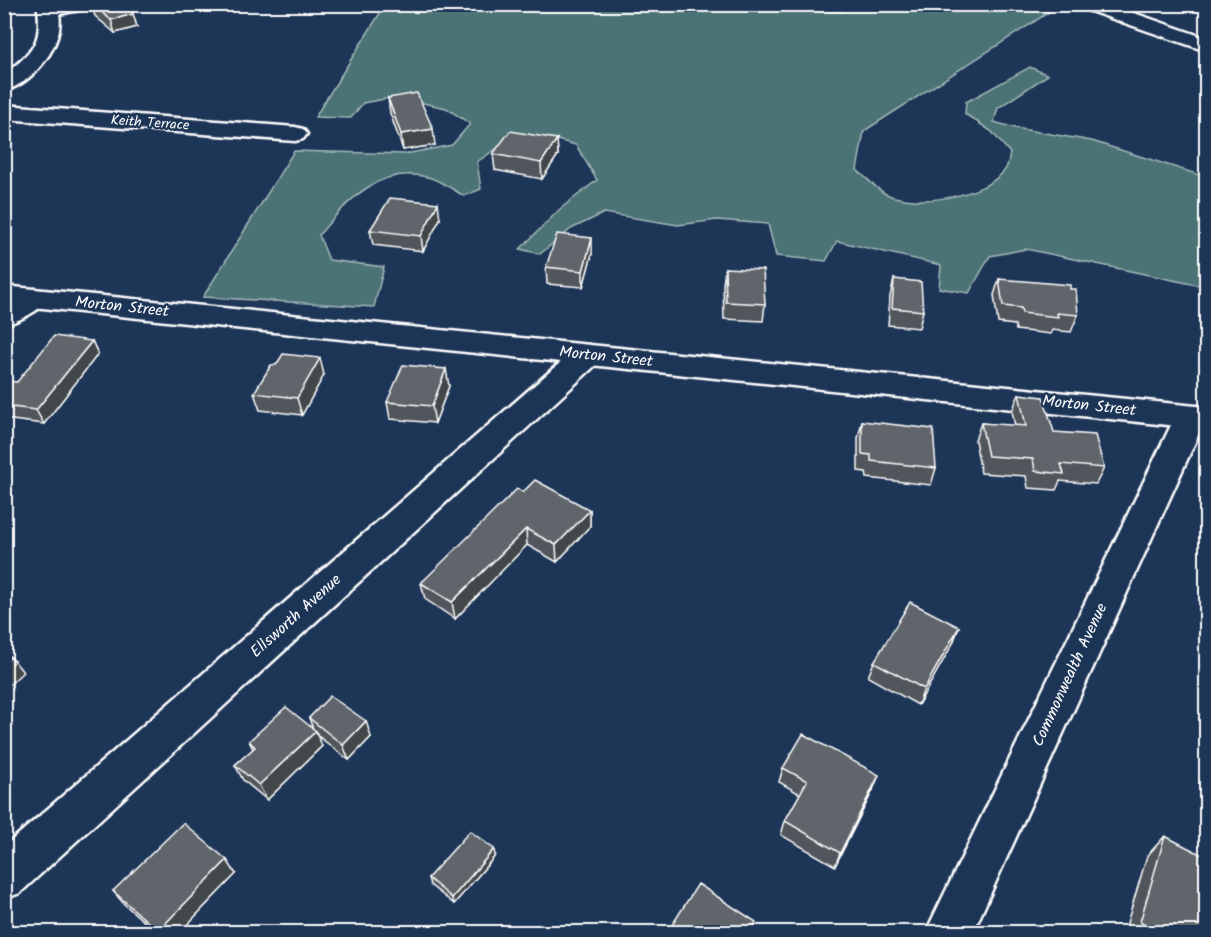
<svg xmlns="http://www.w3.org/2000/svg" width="1211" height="937" font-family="Kalam,sans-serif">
<rect width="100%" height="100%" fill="#1d3557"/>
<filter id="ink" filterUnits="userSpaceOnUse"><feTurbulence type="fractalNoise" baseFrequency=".0167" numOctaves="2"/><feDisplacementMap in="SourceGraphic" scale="12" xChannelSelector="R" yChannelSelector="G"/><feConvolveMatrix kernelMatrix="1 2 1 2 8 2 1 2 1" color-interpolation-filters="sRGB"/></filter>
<g filter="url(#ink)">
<path fill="#4c7376" stroke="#a6b9ba" stroke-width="1.5" d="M734,4L841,12L836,5L1057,7L864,131L857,170C866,177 876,189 886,194C916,208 984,197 1005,170C1008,166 1009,158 1010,153L991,131L965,114L966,102L1030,67L1048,75L998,108L994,122L1015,128L1092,141L1206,177V287L1026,249L990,256L969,293L939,288L941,265L837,241L826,261L776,256L768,224L717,220L678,225L604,213L571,229L540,254L520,249L560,209L597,180L576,145C526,131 520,131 477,162L481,189L464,196C454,190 442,182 431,178C381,163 348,200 319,235L329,260L384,267L374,307L203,297L294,151L405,154L452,145L470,124L446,108L395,97L363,103L351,118L315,117L385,5Z"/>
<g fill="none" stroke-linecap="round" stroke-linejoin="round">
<defs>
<path id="minor" d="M37,4H91L89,8L59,14C65,44 33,84 4,91V74C33,53 44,41 37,4Z
M1079,4H1108L1206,38V51L1081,8Z
M4,105L295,127L303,129L307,134L303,139L295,141L4,119Z
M35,289L45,292L49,298C40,311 19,321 4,325V304Z
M588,345L599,348L603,355L599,362L20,893L4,899V847L577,348Z
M1191,406L1202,409L1206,418L973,932H926L1175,417L1180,409Z"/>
<path id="tertiary" d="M4,286L1206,407V429L4,304Z"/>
</defs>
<use href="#minor" stroke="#fff" stroke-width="5"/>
<use href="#tertiary" stroke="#fff" stroke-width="5"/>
<use href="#minor" fill="#1d3557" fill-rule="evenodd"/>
<use href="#tertiary" fill="#1d3557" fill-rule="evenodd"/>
</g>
<path fill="#51575b" stroke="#fff" stroke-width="1.5" d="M91,4H130L137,27L115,33L95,16Z
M388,98L435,145L403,150L390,113Z
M557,139L558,155L542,179L495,170L493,154Z
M440,219L423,251L373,245L370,230Z
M592,254L583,287L547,284L546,267Z
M725,268L765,304L763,321L724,319L723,285Z
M894,279L923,311L919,328L888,325L890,296Z
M999,279L1078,315L1071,332L1052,330L1051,334L1016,330L1015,325L998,323L994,295Z
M92,341L98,354L44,424L4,419V381L17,382Z
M324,375L302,415L260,410L254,393Z
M449,386L435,423L390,419L387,402Z
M1019,394L1054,432L1104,468L1096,484L1060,481L1056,490L1028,488L1026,476L981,473L975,440L981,423L1015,426L1012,411Z
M862,421L936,468L931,485L867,478L866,472L858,471V438Z
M523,492L590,510V526L557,562L527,545L455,619L425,599L421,583Z
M959,627L953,643L918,705L868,677L874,662Z
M309,718L371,737L349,760L318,736L322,746L267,800L243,780L235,765L253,749L249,741L313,729Z
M783,768L873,790L835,866L781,835L785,821L800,794L779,782Z
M1165,836L1206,933H1124L1147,856Z
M495,856L454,904L430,885L428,878Z
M236,874L179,933H157L124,904L113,891Z"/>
<path fill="#42474a" stroke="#fff" stroke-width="1.5" d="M133,14L137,27L115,33L111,20Z
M433,129L435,145L403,150L401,134Z
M557,139L558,155L542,179L541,163Z
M438,203L440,219L423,251L421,236Z
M592,238V254L583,287V271Z
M92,341L98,354L44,424L36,410Z
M320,358L324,375L302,415L297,398Z
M446,369L449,386L435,423L432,406Z
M590,510V526L557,562L556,545Z
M526,529L527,545L455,619L452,602Z
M959,627L953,643L918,705L924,689Z
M11,657L23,672L4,690V663Z
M366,721L371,737L349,760L343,745Z
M316,731L322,746L267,800L259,785Z
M879,775L873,790L835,866L840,853Z
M494,849L495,856L454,904L452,898Z
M227,860L236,874L179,933H160L158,931Z"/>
<path fill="#5e656a" stroke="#fff" stroke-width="1.5" d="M92,4H130L133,14L111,20Z
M417,93L433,129L401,134L388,98Z
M510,131L557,139L541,163L493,154Z
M390,198L438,203L421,236L370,230Z
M557,234L592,238L583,271L546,267Z
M725,268L763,270L765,304L726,302Z
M894,279L921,282L923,311L892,308Z
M999,279L1070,285V289H1076L1078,315L1057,313L1058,317L1022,313L1021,308L1003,306Z
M54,336L92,341L36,410L4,406V381L17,382Z
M283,354L320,358L297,398L254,393L271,365H276Z
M403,365L446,369L432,406L387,402Z
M1019,394L1043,397L1054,432L1095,435L1104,468L1061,464L1064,474L1035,471L1033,459L988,456L981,423L1026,426Z
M862,421L933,429L936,468L871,461V455L862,454Z
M535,480L590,510L556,545L526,529L452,602L421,583L517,489L523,492Z
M910,602L959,627L924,689L874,662Z
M4,653L11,657L4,663Z
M330,696L366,721L343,745L309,718Z
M286,707L316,731L259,785L235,765L255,747L249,741Z
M803,734L879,775L840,853L785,821L807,781L783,768Z
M183,823L227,860L158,931L113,891Z
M470,831L494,849L452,898L428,878Z
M1165,836L1206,857V933H1146L1148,927L1140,922Z
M698,884L756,922L750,933H667Z"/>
</g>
<g text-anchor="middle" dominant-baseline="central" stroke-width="4.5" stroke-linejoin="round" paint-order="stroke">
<g font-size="14" fill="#fff" stroke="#1d3557">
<text transform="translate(150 123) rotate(4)">Keith Terrace</text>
</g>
<g font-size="16" fill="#fff" stroke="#1d3557">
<text transform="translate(122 307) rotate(6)">Morton Street</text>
<text transform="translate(606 357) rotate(6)">Morton Street</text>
<text transform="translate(1089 406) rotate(6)">Morton Street</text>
<text transform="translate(296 616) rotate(-42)">Ellsworth Avenue</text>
<text transform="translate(1070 675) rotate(-65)">Commonwealth Avenue</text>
</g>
</g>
<rect width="1211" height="937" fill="none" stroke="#1d3557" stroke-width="24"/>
<rect x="12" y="12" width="1187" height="913" fill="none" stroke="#fff" stroke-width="2" filter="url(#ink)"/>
</svg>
